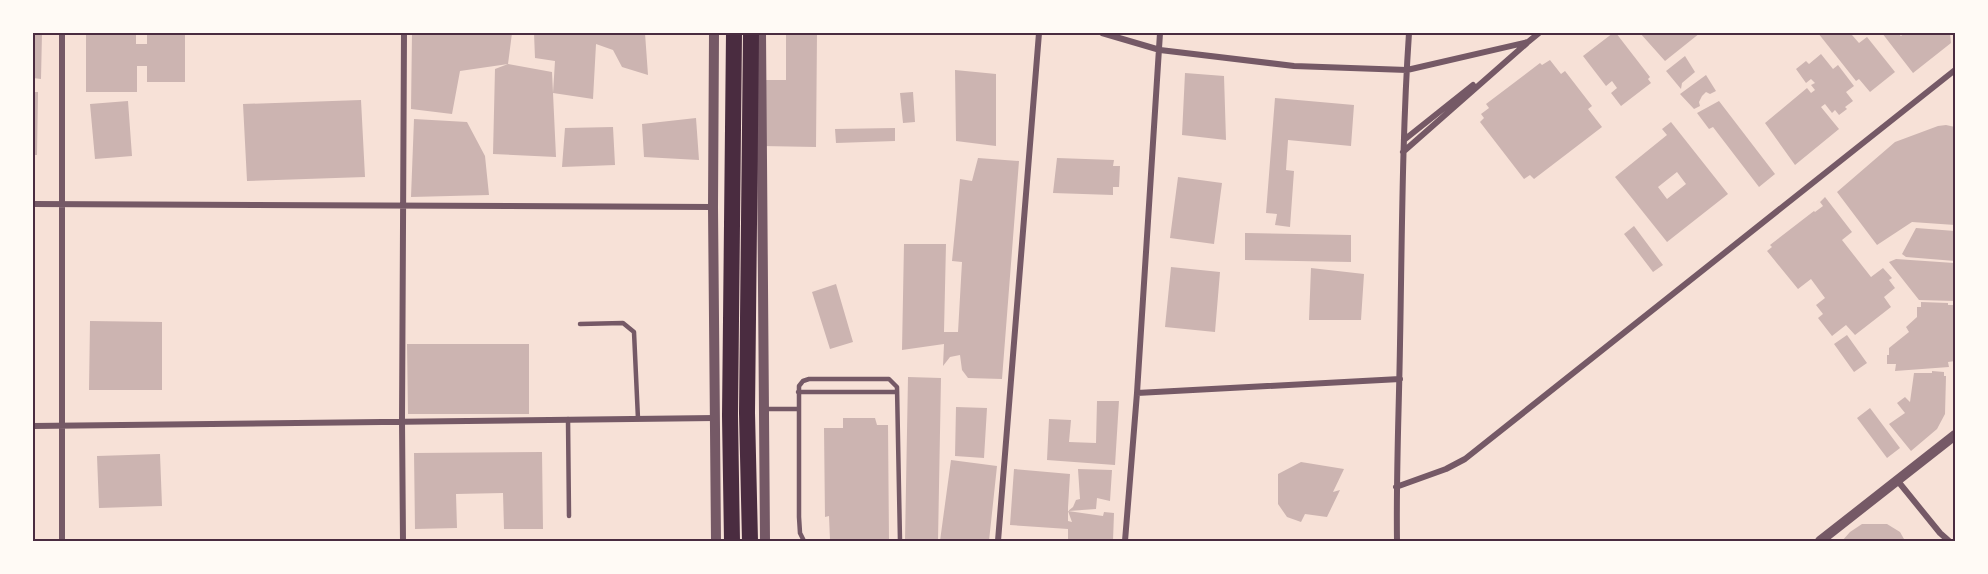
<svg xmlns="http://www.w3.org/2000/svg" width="1988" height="574" font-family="Montserrat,sans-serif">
<rect width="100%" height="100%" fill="#f7e1d7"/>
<path fill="#ccb4b1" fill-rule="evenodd" d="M33,33H42L41,79L33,78Z
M86,33H136V44H147V35L185,34V82H147V66H137V92H86Z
M412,33H512L508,64L552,72L553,93L555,61L535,58L534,33H645L648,75L622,67L613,50L596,44L593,99L553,93L556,157L493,154L495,69L508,64L460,71L452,114L411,109Z
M786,33H817L816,147L762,146L763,80H786Z
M1613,33H1616L1650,77L1648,79L1651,83L1621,106L1611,93L1617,88L1612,81L1606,86L1583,56Z
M1640,33H1700L1665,61Z
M1818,33H1855L1852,35L1859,43L1867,37L1895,72L1870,92L1859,79L1856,81Z
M1882,33H1898L1901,36L1904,33H1950L1951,43L1913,73Z
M1821,54L1833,69L1838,65L1854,86L1846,92L1853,101L1845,107L1847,109L1839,115L1835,110L1832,113L1825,104L1821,107L1839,129L1795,165L1765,123L1807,88L1811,93L1815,90L1811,85L1815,83L1811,79L1806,83L1796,69L1806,61L1809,64Z
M1685,56L1695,72L1682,83L1681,89L1666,71Z
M1550,60L1561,74L1565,71L1592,106L1588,109L1602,127L1534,179L1530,175L1524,179L1480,122L1484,118L1481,114L1489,108L1486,104L1540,63L1542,65Z
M955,70L996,74V146L956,141Z
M1185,73L1224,76L1226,140L1182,135Z
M1706,75L1716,91L1710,94L1706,92L1702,96L1699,102L1700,106L1694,109L1680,94Z
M33,92H38L37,155H33Z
M913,92L915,122L903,123L900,93Z
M1275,98L1354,105L1351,146L1288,140L1286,170L1294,171L1290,227L1275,225L1277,214L1266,213Z
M361,100L365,177L247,181L243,104Z
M128,101L132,156L95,159L90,104Z
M1719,101L1775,174L1759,187L1713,127L1709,129L1697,113Z
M696,118L699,160L644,157L642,124Z
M414,119L467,122L485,156L489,195L411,197Z
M1671,122L1728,194L1667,242L1615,177L1667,135L1662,129ZM1677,172L1686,184L1667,199L1658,187Z
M1946,125L1955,127V225L1912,222L1877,245L1837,192L1895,142L1938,126Z
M613,127L615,165L562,167L565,128Z
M895,128V141L836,143L835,129Z
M978,158L1019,161L1002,379L968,378L962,370L960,355L950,357L943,366L944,344L902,350L904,244H946L944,332H958L962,262L952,261L960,179L972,181Z
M1057,158L1114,160L1113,166H1120L1119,187H1113V195L1053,193Z
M1178,177L1222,183L1214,244L1170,238Z
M1825,197L1852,232L1842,240L1871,277L1883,268L1892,278L1889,280L1895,288L1884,297L1891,307L1855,335L1846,325L1832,336L1818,318L1823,314L1816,305L1825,298L1811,279L1798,289L1767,251L1772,247L1770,245L1814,211L1815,212L1823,206L1820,202Z
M1634,226L1663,265L1653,272L1624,234Z
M1916,228L1955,231V261L1906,257L1902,254Z
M1245,233L1351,235V262L1245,260Z
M1896,259L1954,263L1955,301L1919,300L1889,262Z
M1171,267L1220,272L1215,332L1165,327Z
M1311,268L1364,274L1361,320H1309Z
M836,284L853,342L830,349L812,292Z
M1921,302L1948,303V305H1955V361L1948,362L1949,367L1895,371L1896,364H1887V355H1889V348L1909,332L1906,327L1917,317V307H1921Z
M90,321L162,322V390H89Z
M1847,335L1867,363L1854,372L1834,344Z
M407,344H529V414H408Z
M1932,371L1944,372V376H1946L1945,414L1937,429L1911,451L1889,424L1905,413L1897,403L1905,397L1910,402L1914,373H1932Z
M908,377L941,378L938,541H905Z
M1097,401H1119L1115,465L1047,460L1049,419L1071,420L1069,442L1096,443Z
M956,407L987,408L984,458L955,456Z
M1870,408L1900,448L1887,458L1857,418Z
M843,418H875L877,425H888L889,541L830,540L829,516L825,517L824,428H843Z
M542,452L543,529H504L503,493L456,494L457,528L415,529L414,453Z
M160,454L162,506L99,508L97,456Z
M951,460L997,466L989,541H940Z
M1301,462L1344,469L1333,492L1340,490L1327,517L1305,514L1301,522L1287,517L1278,504V474Z
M1014,469L1070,474L1068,507V521L1072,522L1068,511L1103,516L1104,512L1114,513L1113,541H1068V529L1010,525Z
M1078,469L1112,470L1110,501L1097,498L1096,509L1068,511L1073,507L1076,500L1080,499Z
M1862,524H1887L1900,532L1904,539H1911V541H1842L1850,532Z"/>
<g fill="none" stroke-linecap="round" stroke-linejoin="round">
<path stroke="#755966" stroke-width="4.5" d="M580,324L623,323L634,332L638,419
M798,392H897
M763,409H798
M568,419L569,516
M804,541L800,533L799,517V386L803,381L809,379H889L897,387L900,541"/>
<path stroke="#755966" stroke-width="6" d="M1102,33L1160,50L1294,66L1407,70L1528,42L1539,33
M1404,140L1473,85
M1403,152L1527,43
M33,204L713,207
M1137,393L1400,379
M33,426L715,418
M1897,480L1940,533L1949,541
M1396,487L1446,469L1465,459L1955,70
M62,541V33
M403,541L402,421L404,33
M998,541L1039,33
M1125,541L1137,393L1160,33
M1397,541C1396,475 1399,410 1400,344C1402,240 1402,137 1409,33"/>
<path stroke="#755966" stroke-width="10" d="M714,33L713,207L716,541
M761,33L765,541
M1820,541L1955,435"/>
<path stroke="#4a2c40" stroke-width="16" d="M732,541L730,416L734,33
M750,541L747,413L751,33"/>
</g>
<rect width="1988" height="574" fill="none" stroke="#fffaf5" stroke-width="69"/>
<rect x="34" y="34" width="1920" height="506" fill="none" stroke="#4a2c40" stroke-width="2"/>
</svg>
